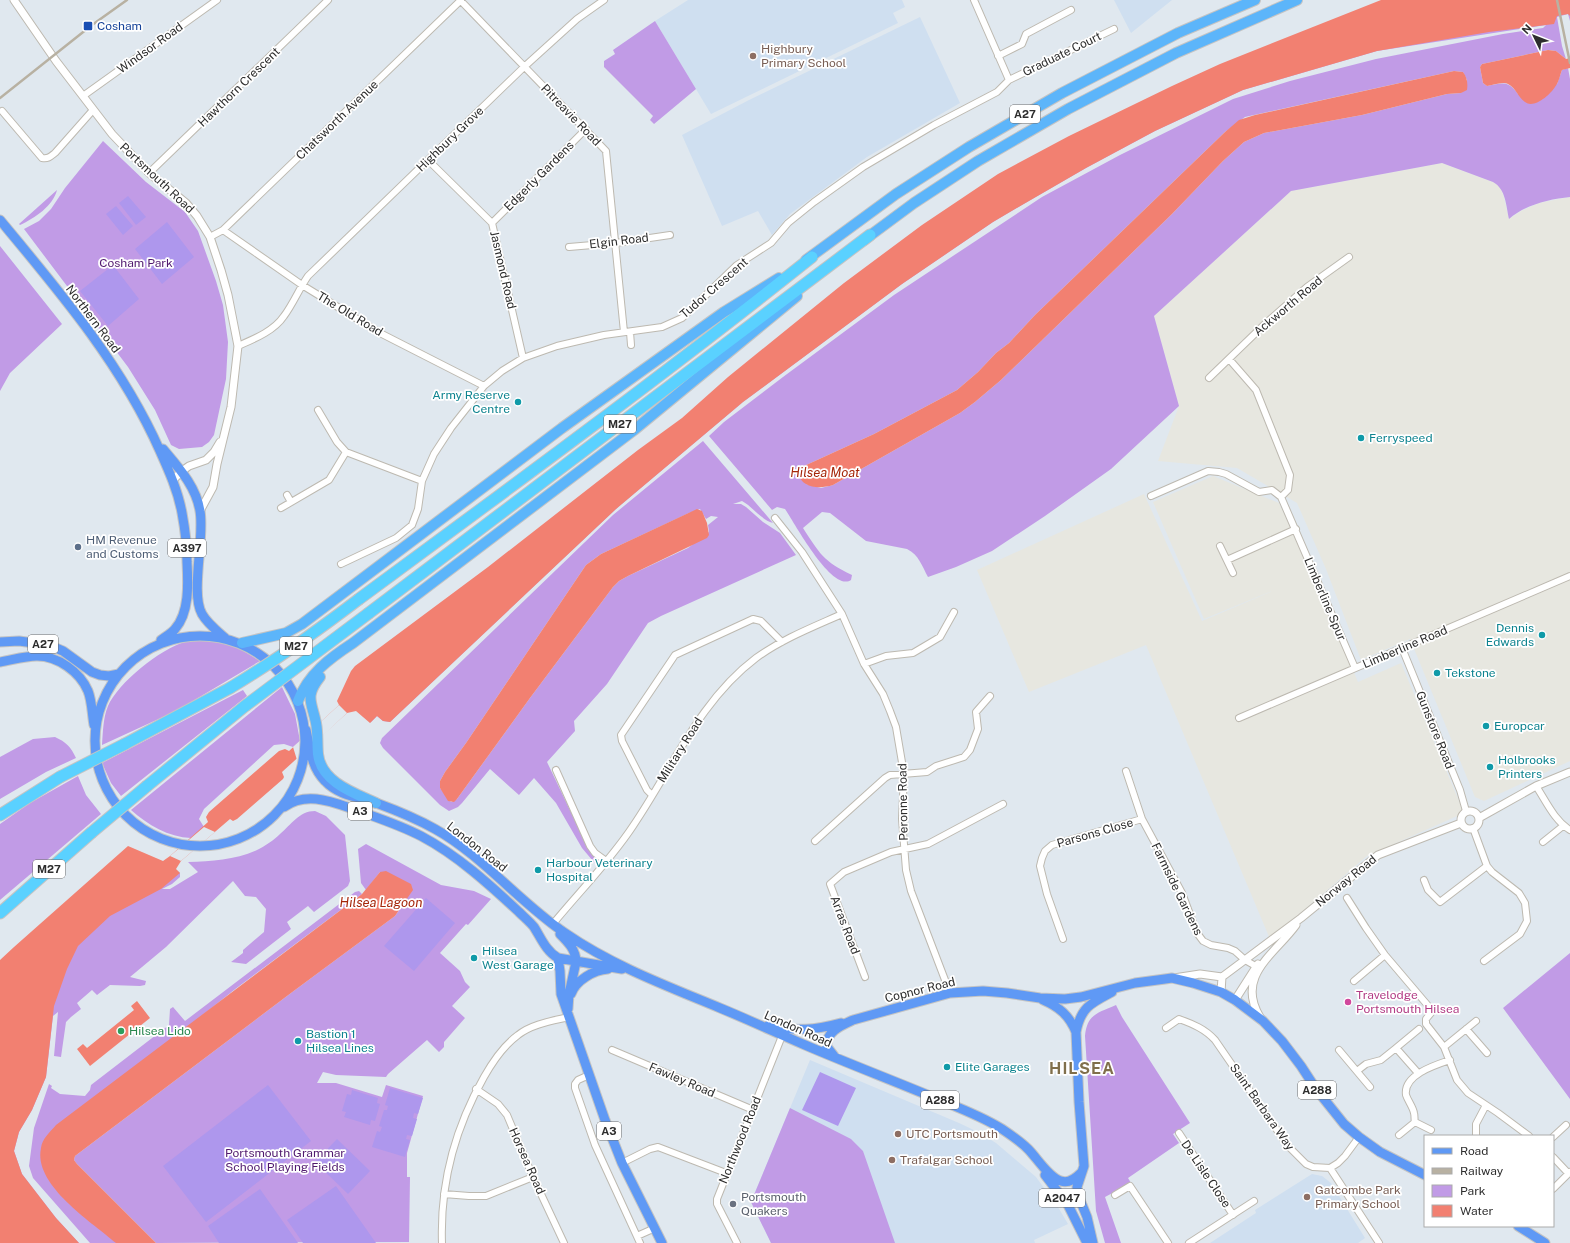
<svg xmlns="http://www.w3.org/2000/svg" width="1570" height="1243" font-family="'Public Sans',sans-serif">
<rect width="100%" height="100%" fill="#e0e8ef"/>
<path fill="#e7e7e0" d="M1442,163L1493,182L1499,185L1503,194L1509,219L1521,211L1539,203L1570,197V761L1484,801L1475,797L1410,639L1361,660L1326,569L1297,503L1237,468L1158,461L1179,406L1154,316L1291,191Z
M1213,476L1279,503L1312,573L1358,682L1401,663L1464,813L1367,856L1270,939L1146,645L1029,692L977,570L1144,494L1202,621L1282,587L1204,619L1153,502Z"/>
<path fill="#cfdff0" d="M688,0H902L905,7L893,13L898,23L711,114L655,21Z
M1114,0H1172L1131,33Z
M920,17L960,103L867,157L790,214L772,235L758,211L722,226L682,135L749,100Z
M810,1060L959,1123L978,1132L996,1143L1036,1177L1058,1207L1068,1224L1034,1240L1035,1243H771L751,1202Z
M1312,1174L1322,1176L1331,1183L1365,1238L1358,1243H1210L1256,1213L1255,1210Z"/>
<path fill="#c19be6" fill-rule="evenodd" d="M1570,2V21L1568,14L1557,17L1562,46L1566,59L1556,51L1548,50L1482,64L1480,67L1483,83L1487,86C1503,83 1508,80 1518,94L1557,84L1562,70L1568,68L1570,79V197C1549,199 1525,205 1509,219C1506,206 1506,189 1493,182L1442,163L1291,191L1154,316L1179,406L1111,469L1045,516L992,551L956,567L928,577C922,566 919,555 907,549L866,541L830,513L822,512L803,528C820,554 823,561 852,575L851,580C832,593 794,522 785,509L777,507L772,510L709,436L724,422L783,377L894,295L1042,197L1120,155L1233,99L1290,81L1376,59L1503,34L1543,28L1546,25L1377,51L1243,90L1155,131L1086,168L1022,205L993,222L902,284L743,402L616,509L390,722L383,721L377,716L370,723L388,690L910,266L1232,83ZM1454,71L1463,72L1467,80L1461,93L1447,94L1362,115L1264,133L1244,142L1223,161L1172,214L1001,380L975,402L960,413L833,485L821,488L806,484L804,466L874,434L957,390L978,372L996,353L1009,343L1035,315L1225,132L1245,117Z
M655,21L696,89L654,124L650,120L653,116L604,67V61L615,54L613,50Z
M103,141L146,182L185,212L198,231L216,281L223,305L228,342L226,379L214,435L209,442L202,447L179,449L171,445L155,410L128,367L24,229L39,221L51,209L65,188Z
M57,190C53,206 35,218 20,225L19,224Z
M0,246L62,324L10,373L0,391Z
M703,441L773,523C760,519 753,507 742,501L733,504H741L746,507L763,522L780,533L796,555L661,616L648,623L607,684L574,721L575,731L547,762L589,850L601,862L598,867L582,848L556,803L534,778L519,795L490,769L462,803L458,807L449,811L440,805L383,748L380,743L382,738L613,515ZM700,509L706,519L711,516L718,517L708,525L709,532L688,548L628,576L619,581L613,587L530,698L457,799L451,802L440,788V781L445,772L466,743L586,565L601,554L689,513Z
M206,639L235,646L260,661L176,711L102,745C103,732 103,718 108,706C118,683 160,649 185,642C192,641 199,640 206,639Z
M282,687L295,714L300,741L293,747L284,744L274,745L204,809L199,819L204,827L191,838C168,837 148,825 131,810Z
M243,690L247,696L121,796L111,783L102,763Z
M55,737C66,742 71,747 76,758L46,772L0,799V757L33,739Z
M78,776L86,795L101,814L0,900V824L30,803Z
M315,811L326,816L345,835L350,881L348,886L314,912L308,906L287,922L291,929L246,964L231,962L243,953V950L264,932L266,909L256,897L245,896L233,881L166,947L130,977L146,981L145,985L140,986L110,985L97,995L92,990L77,1003L81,1009L71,1017L66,1022L61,1057L54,1056L58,1012L53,1016L46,1077L32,1110L19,1132L14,1151L22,1174L56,1218L79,1243H0V987L175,869L180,873V877L172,884L162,889H170L198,872L188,862C212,861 235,860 257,850C265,846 274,840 280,834C291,825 299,811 315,811Z
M366,844L441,885L474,891L491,899L468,925L466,924L440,953L460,971L465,982L470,987L452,1006L465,1018L444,1042V1047L439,1052L427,1040L388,1074L386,1077L336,1075L323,1072L317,1083H336L382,1097L386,1085L423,1096L407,1153V1177H410L409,1242L156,1243L77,1164L74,1160L75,1156L291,993L395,916L407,899L380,872L366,890L361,883L358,849Z
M359,891L362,894L234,990L48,1139L131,1243H90L33,1178L29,1166L34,1128L49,1084L52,1086L51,1088L60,1094L85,1096L90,1090L91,1085L169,1025L170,1009L173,1007L185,1021L355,892Z
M1570,953V1099L1503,1008Z
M1116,1005L1122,1017L1190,1123L1173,1134L1179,1143L1128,1178L1131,1183L1105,1197L1121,1243H1105L1096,1211L1085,1036C1087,1014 1098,1013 1116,1005Z
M790,1108L851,1139L863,1151L895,1243H771L751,1202Z"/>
<path fill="#ae97ed" d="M128,196L146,217L136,225L119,203Z
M116,206L133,226L123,235L106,214Z
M167,222L194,257L162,284L135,249Z
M113,265L139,299L108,326L80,291Z
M426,898L455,923L414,971L384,946Z
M820,1072L856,1088L838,1126L802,1110Z
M268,1085L311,1141L206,1222L163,1166Z
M390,1088L423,1098L418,1114L414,1113L413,1118L417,1119L412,1136L407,1135L406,1139L410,1140L405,1157L372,1147L377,1131L380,1132L382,1127L379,1126L384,1110H387L388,1106L385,1105Z
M352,1090L378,1098L377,1103L380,1104L375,1121L371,1120L370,1125L344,1117L346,1112L342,1111L347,1094L351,1095Z
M337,1139L370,1171L348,1194L315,1162Z
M336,1186L376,1243H303L287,1220Z
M260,1189L298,1243H219L208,1226Z"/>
<path fill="#f28071" d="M1381,0H1570V16L1568,14L1557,16L1554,24L1489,32L1377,51L1243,90L1155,131L1086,168L1022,205L993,222L902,284L743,402L616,509L390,722L383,721L377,716L370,723L356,711L347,713L282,772L284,777L283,779L237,819L233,821L230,819L181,861L176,869L180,873L161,889L110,916L78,946L67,969L54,1006L46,1077L32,1110L19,1132L14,1151L22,1174L56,1218L79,1243H0V960L14,947L128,846L163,861L170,856L208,822L206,817L209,812L279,751L285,749L289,751L339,705L337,701L351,671L355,666L488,567L638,450L682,418L728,377L844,283L922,225L998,174L1069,136L1172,86L1220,64Z
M1548,50L1556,51L1566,59L1570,58V68L1562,70C1560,75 1559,82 1555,87C1550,95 1534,109 1525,102C1518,97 1516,88 1508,84C1503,81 1493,85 1487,86L1483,83L1480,67L1482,64Z
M1454,71L1463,72C1467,77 1468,83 1467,90L1461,93L1447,94L1362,115L1264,133L1244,142L1223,161L1172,214L1001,380L975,402L960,413L833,485C820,489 802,489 798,473L804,466L874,434L957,390L978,372L996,353L1009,343L1035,315L1225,132L1239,120L1255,115Z
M697,509L702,511L707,523L709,535L707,538L628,576L619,581L613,587L530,698L457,799L454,802L448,801L440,788V781L445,772L466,743L586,565L601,554Z
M386,871L411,884L413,890L395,916L391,919L291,993L75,1156L74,1160L77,1164L156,1243H116C92,1222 33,1185 41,1148C42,1139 50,1132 56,1125L362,894L380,872Z
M137,1001L150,1018L90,1066L77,1049L83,1044L87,1048L134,1010L131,1006Z"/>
<path fill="#e0e8ef" d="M339,705L347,713L297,760L293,747Z
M204,827L215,832L181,861L170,856Z"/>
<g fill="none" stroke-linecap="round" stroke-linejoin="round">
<defs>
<path id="minor" d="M460,0L606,151L624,332
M974,0L1009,80
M998,56L1022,44L1026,34L1071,10
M83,96L217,0
M2,111L42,158C48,159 50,157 55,153L93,110
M429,161L492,223L523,358
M149,173L328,0
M492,223L586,129
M223,230L302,285L380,333L484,386
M210,237L223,230L461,0
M569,247L616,243L670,235
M630,332L631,345
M238,346C254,339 274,331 284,316C293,304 299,289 308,276L524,67L577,19L604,0
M1229,359L1256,390L1290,475L1288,490L1281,497
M1209,378L1266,323L1307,287L1349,257
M318,410L337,442L346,452L422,481
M287,495L291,502
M1151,496L1208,471L1219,472L1226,474L1259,492L1272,490L1281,497L1355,668
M281,508L329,480L346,452
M775,518L802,552L842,614L864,664L883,694L890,711L896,727L904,774L902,819L906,870L911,891L950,993
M1220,546L1233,573
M1227,560L1296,529
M341,564L396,538L412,525L418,509L422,481L434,454L451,428L484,386L502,371L523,358L557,346L604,335L662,327L682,318L737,265L771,243L788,223L814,202L863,167L934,125L997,92L1009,80L1114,29
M1402,648L1460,790L1466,811
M864,664L886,656L913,653L940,637L954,612
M1239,718L1570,576
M556,770L590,846L595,853L606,861
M1126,771L1142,819L1182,893L1197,933L1203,941L1211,945L1228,948L1235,951L1245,960L1259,968
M1536,786C1546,801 1554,820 1570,830
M652,795L647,790L622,741L621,735L675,655L753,619L761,621L782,642
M1473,828L1487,866L1492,872L1519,893L1525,903L1527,921L1520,934L1484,961
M815,841L885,778L890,775L927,772L936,766L964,757L970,750L978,729L976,712L990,696
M1543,842L1563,826
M1424,880L1428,890L1440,902L1487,866
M1347,898L1366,928L1385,955L1430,1008L1431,1013L1426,1019V1024L1444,1047L1457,1080L1468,1093L1498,1113L1529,1136
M552,925C579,892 610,861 633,826C672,769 699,701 756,658C782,639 813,627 842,614
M1063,939L1047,894L1040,866L1042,858L1045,851L1052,845L1142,819
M865,977L830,884L844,872L891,852L928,844L1003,804
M1354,981L1385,955
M1166,1028L1179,1019C1193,1024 1205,1029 1215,1040L1288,1146L1306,1164L1313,1167L1330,1168L1338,1163L1345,1156L1359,1137
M1466,1029L1487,1053
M1444,1047L1476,1021
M612,1050L751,1109
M1339,1050L1370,1087
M1357,1071L1366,1064L1381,1060L1396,1048
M1418,1073L1396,1048L1419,1029
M589,1075L578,1080L575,1084V1088L595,1145L640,1243
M476,1089L498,1104L507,1115L533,1177L564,1243
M1415,1122C1414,1119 1415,1116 1414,1113C1413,1107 1408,1101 1406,1095C1403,1075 1435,1065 1450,1060
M1179,1133L1233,1215
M1399,1135L1415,1122L1431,1130
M1476,1136V1124L1486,1105
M1553,1137L1566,1125
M1553,1157L1568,1173
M622,1163L650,1149L658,1147L726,1173
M1330,1168L1379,1243
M1553,1189L1570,1172
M444,1194L469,1196H486L533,1177
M1115,1195L1130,1186L1168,1243
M637,1236L655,1228
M442,1243C440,1185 455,1128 484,1077C493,1061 503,1046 518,1035C532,1024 552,1021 569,1017
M737,1243L717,1204V1199L782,1036
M1189,1243L1254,1201"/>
<path id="tertiary" d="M14,0L56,61L112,134L149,173L186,203L197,216L210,237L221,270L228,295L238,346L231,407L217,464L213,487L200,511
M173,480L182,471L189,466L206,460L214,452L220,442
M1461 820a9 9 0 1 1 18 0a9 9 0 1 1-18 0Z
M1479,818L1536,786L1570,772
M1174,978L1200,974L1222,977
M1221,992L1222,977L1301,918L1378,855L1461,823
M1235,1000L1258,964
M1260,1017C1235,976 1275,954 1296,925"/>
<path id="primary" d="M0,220C60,292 122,365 160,451C169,471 178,491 182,513C185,529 187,545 187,562C188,582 190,612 175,629C172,633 165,637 161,640
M163,449C178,467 196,486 200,511C205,538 190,593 202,614C207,623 217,631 225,638
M95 741a105 105 0 1 1 210 0a105 105 0 1 1-210 0Z
M0,642L19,641L49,645L63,651L92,672L100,675L109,676L119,674
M0,662C12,660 25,656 37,656C58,656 80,672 88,691C92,701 92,714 94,725
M306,730C310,748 311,767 325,781C340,797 360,797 379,804C398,811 417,819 435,829C482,855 520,903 565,933C613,966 667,986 720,1008C749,1020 777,1033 805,1045C847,1063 889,1079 930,1096C954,1106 980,1115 1002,1129C1011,1135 1020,1141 1028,1149C1037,1158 1049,1178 1061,1181C1069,1184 1076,1178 1081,1173
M284,807C307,791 332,802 356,810C378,818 400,825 421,836C457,855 489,884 519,912C524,917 530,922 534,927C541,938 546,951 558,958L622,969
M560,934C568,942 576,950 576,962L569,994L568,1009
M558,958L560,971L561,994L605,1120L622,1163L662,1243
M571,994C576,980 594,970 608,969
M1043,1000C1059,1007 1069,1015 1076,1032L1079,1102L1084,1166L1077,1187L1078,1195L1087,1217L1093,1243
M769,1025C796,1032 815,1030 841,1023
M1076,1032C1081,1007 1091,1003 1112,992
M834,1056L827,1047C825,1032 842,1025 853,1020L950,993L983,991L1007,993L1040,998L1065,999L1081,997L1135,983L1165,979L1172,978L1193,983L1221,992L1235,1000L1263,1021L1282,1041L1301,1066L1316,1089L1344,1124L1359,1137L1380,1152L1425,1175
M1045,1175L1068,1205L1087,1243
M1518,1226L1545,1243"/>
<path id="trunk" d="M864,240L914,203L978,161L1068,109L1176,53L1297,0
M806,260L896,194L969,147L1062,93L1178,33L1255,0
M242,643L286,633L302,624L562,428L724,312L779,278
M320,677C304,697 312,702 316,723C318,733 317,743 318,754C321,782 354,793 376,803
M298,701C308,674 330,658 353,643L634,430L797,296"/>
<path id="motorway" d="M359,599C511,487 664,375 812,257
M369,613L870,235
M125,744L230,688
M147,786L245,706
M0,815L60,777
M0,913L91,833"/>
</defs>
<use href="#minor" stroke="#bdb9b0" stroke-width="8"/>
<use href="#tertiary" stroke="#bdb9b0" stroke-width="9"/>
<use href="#primary" stroke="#c4c4c4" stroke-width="11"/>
<use href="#trunk" stroke="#c4c4c4" stroke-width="12"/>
<use href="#motorway" stroke="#c4c4c4" stroke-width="13"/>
<use href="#minor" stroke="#fff" stroke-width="6"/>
<use href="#tertiary" stroke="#fff" stroke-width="7"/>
<use href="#primary" stroke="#5f99f5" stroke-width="9"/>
<use href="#trunk" stroke="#5cb5fa" stroke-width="10"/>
<use href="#motorway" stroke="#5ad1ff" stroke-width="11"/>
<path stroke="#b8b1a2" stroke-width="2.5" d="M1557,0L1570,63
M0,98L92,25L127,0"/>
<defs>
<path id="motorway-bridge" d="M230,688C275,661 317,631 359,599
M245,706L369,613
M60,777L125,744
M91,833L147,786"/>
</defs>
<use href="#motorway-bridge" stroke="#c4c4c4" stroke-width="13" stroke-linecap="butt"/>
<use href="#motorway-bridge" stroke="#5ad1ff" stroke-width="11"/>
</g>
<rect fill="#1a4fb4" stroke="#fff" stroke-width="1.5" x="83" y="21" width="10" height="10" rx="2"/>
<g fill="#8d6e63" stroke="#fff" stroke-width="1.5">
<circle cx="753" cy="56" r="4"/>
<circle cx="898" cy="1134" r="4"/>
<circle cx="892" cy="1160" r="4"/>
<circle cx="1307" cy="1197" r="4"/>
</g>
<g fill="#0f9aa8" stroke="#fff" stroke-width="1.5">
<circle cx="518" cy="402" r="4"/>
<circle cx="1361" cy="438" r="4"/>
<circle cx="1542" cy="635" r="4"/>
<circle cx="1437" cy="673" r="4"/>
<circle cx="1486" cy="726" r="4"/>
<circle cx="1490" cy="767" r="4"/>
<circle cx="538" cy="870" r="4"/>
<circle cx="474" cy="958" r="4"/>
<circle cx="298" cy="1041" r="4"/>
<circle cx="947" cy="1067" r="4"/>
</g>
<circle fill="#5c6f8a" stroke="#fff" stroke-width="1.5" cx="78" cy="547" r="4"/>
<circle fill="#d1479c" stroke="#fff" stroke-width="1.5" cx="1348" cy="1002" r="4"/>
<circle fill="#2e9e5b" stroke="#fff" stroke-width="1.5" cx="121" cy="1031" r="4"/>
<circle fill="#6b7280" stroke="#fff" stroke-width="1.5" cx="733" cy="1204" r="4"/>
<g text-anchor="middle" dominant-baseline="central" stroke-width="3.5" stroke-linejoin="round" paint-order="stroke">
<g fill="#fff" stroke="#6c6c6c" stroke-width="1">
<rect x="1010" y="105" width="30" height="18" rx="3"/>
<rect x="604" y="415" width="32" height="18" rx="3"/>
<rect x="168" y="539" width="38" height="18" rx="3"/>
<rect x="28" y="635" width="30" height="18" rx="3"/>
<rect x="280" y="637" width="32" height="18" rx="3"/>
<rect x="348" y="802" width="24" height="18" rx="3"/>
<rect x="33" y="860" width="32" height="18" rx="3"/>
<rect x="1298" y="1081" width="38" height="18" rx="3"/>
<rect x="921" y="1091" width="38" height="18" rx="3"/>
<rect x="597" y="1122" width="24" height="18" rx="3"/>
<rect x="1039" y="1189" width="46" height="18" rx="3"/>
</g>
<g font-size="11" font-weight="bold" fill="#2d2d2d">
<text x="1025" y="114">A27</text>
<text x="620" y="424">M27</text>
<text x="187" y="548">A397</text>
<text x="43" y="644">A27</text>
<text x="296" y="646">M27</text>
<text x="360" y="811">A3</text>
<text x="49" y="869">M27</text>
<text x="1317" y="1090">A288</text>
<text x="940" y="1100">A288</text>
<text x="609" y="1131">A3</text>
<text x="1062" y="1198">A2047</text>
</g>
<g font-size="12" fill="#164399" stroke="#fff" text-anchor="start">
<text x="97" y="26">Cosham</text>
</g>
<g font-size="12" fill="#2d2d2d" stroke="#fff">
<text transform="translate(150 48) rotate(-36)">Windsor Road</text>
<text transform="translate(1062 54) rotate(-26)">Graduate Court</text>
<text transform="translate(239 87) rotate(-44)">Hawthorn Crescent</text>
<text transform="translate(571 115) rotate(46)">Pitreavie Road</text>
<text transform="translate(337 120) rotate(-44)">Chatsworth Avenue</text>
<text transform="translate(450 139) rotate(-44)">Highbury Grove</text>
<text transform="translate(539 176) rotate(-45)">Edgerly Gardens</text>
<text transform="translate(157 178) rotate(43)">Portsmouth Road</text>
<text transform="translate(619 241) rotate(-7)">Elgin Road</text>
<text transform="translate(503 270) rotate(77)">Jasmond Road</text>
<text transform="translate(714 288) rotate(-41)">Tudor Crescent</text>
<text transform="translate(1288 306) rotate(-40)">Ackworth Road</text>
<text transform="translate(350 314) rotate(31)">The Old Road</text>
<text transform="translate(93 319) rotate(53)">Northern Road</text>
<text transform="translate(1325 599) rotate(67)">Limberline Spur</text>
<text transform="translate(1405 647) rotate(-23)">Limberline Road</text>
<text transform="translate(1435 730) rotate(68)">Gunstore Road</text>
<text transform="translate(680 750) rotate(-58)">Military Road</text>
<text transform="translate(903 802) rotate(-91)">Peronne Road</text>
<text transform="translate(1095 833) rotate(-16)">Parsons Close</text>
<text transform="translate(477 847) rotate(38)">London Road</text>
<text transform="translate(1346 881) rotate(-39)">Norway Road</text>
<text transform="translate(1177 889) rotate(64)">Farmside Gardens</text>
<text transform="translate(845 925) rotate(69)">Arras Road</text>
<text transform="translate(920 990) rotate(-14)">Copnor Road</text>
<text transform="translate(798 1029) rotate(24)">London Road</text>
<text transform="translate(682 1080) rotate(23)">Fawley Road</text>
<text transform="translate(1262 1107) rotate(55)">Saint Barbara Way</text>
<text transform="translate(740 1140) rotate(-68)">Northwood Road</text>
<text transform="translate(527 1161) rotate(66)">Horsea Road</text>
<text transform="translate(1206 1174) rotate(56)">De Lisle Close</text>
</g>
<g font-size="12" fill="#785e54" stroke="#fff" text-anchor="start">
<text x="761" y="49">Highbury<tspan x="761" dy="14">Primary School</tspan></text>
<text x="906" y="1134">UTC Portsmouth</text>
<text x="900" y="1160">Trafalgar School</text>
<text x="1315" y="1190">Gatcombe Park<tspan x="1315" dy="14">Primary School</tspan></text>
</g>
<g font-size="12" fill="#50196e" stroke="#fff">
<text x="136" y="263">Cosham Park</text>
<text x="285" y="1153">Portsmouth Grammar<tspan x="285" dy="14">School Playing Fields</tspan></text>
</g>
<g font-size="12" fill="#0d838f" stroke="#fff" text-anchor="start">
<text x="510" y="395" text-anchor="end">Army Reserve<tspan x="510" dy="14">Centre</tspan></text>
<text x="1369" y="438">Ferryspeed</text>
<text x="1534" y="628" text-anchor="end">Dennis<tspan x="1534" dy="14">Edwards</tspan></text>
<text x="1445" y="673">Tekstone</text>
<text x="1494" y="726">Europcar</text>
<text x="1498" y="760">Holbrooks<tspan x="1498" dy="14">Printers</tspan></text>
<text x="546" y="863">Harbour Veterinary<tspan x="546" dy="14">Hospital</tspan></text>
<text x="482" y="951">Hilsea<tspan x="482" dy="14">West Garage</tspan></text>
<text x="306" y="1034">Bastion 1<tspan x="306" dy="14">Hilsea Lines</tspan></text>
<text x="955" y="1067">Elite Garages</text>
</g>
<g font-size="12" fill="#4e5e75" stroke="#fff" text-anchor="start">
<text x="86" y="540">HM Revenue<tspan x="86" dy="14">and Customs</tspan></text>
</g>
<g font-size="12" fill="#b23c85" stroke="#fff" text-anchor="start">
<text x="1356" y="995">Travelodge<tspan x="1356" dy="14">Portsmouth Hilsea</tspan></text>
</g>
<g font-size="12" fill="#27864d" stroke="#fff" text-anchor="start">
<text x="129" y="1031">Hilsea Lido</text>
</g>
<g font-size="12" fill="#5b616d" stroke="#fff" text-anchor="start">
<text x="741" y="1197">Portsmouth<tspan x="741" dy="14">Quakers</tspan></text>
</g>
<g font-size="13" font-style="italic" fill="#a5270a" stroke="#fff">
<text x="825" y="472">Hilsea Moat</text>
<text x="381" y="902">Hilsea Lagoon</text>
</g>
<g font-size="16" font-weight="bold" letter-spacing="1" fill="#806f4b" stroke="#fff">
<text x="1082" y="1068">HILSEA</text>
</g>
</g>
<rect x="1424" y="1135" width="130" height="92" fill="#ffffff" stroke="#ababab"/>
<rect x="1432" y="1148" width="20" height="6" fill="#5f99f5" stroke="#ababab"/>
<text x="1460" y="1155" font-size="12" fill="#2d2d2d">Road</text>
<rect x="1432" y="1168" width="20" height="6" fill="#b8b1a2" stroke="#ababab"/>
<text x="1460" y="1175" font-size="12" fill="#2d2d2d">Railway</text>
<rect x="1432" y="1185" width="20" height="12" fill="#c19be6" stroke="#ababab"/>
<text x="1460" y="1195" font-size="12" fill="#2d2d2d">Park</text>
<rect x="1432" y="1205" width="20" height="12" fill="#f28071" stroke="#ababab"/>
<text x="1460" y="1215" font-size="12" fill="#2d2d2d">Water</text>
<g transform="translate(1534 36) rotate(313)" stroke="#ffffff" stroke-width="3" paint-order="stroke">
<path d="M0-3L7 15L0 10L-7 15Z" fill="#2d2d2d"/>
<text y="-6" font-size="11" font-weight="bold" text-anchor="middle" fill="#2d2d2d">N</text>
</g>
</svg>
